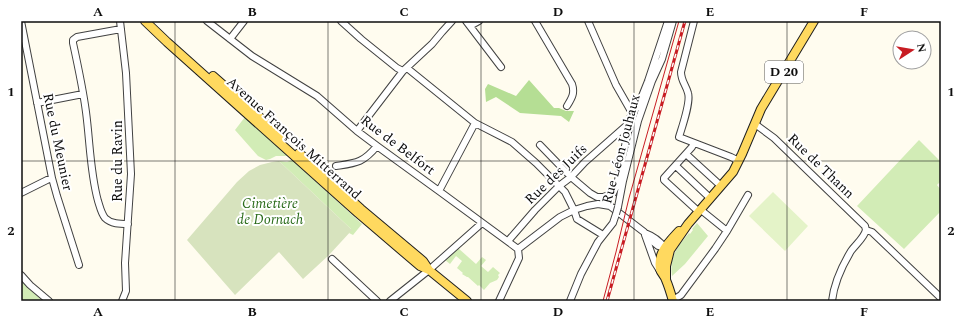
<svg xmlns="http://www.w3.org/2000/svg" width="962" height="322" font-family="Spectral,serif">
<rect width="100%" height="100%" fill="#fffcef"/>
<path fill="#d2ecb6" d="M245,117L288,156H276L270,159L266,160L258,156L235,130Z
M919,140L941,162V181L937,185L941,190V211L904,249L857,206Z
M292,160L362,224L353,235L349,233L351,229L279,161L287,162Z
M697,223L708,236L685,264L672,276C669,257 677,247 689,233L690,234L693,230L692,229Z
M458,248L476,264L482,257L486,260L481,266L488,272L493,267L500,273L498,275L499,277L497,280L490,283L484,290L479,285L478,286L468,277H467L462,274L463,273L457,268L462,261L456,256L450,264L445,260Z
M21,281L43,301H21Z"/>
<path fill="#b5de94" d="M529,80L554,108H559L566,111H574L569,122L561,116L520,113L496,97L486,102L485,89L488,84L516,96Z"/>
<path fill="#d7e3be" d="M279,161L352,230L329,255L303,279L279,252L235,295L187,240L237,182L249,171L260,165L272,162Z"/>
<path fill="#e4f3c8" d="M773,192L808,226L785,251L749,216Z"/>
<g fill="none" stroke-linecap="round" stroke-linejoin="round">
<defs>
<path id="minor" d="M21,21L52,178L57,196L79,265
M120,21L126,73L131,174L125,263L126,291L122,301
M207,21L252,56L317,96L357,131L377,146L439,191L518,249
M341,21L361,39L397,68L403,71
M466,21L501,67
M535,21L572,84C575,93 572,98 567,106
M588,21L616,85L632,113
M694,21L681,72C681,81 686,85 688,93C691,102 682,127 679,137L731,157L739,161
M470,26L479,21
M121,29L77,37L73,40V43C78,66 83,89 86,112C90,142 90,172 98,201C100,207 101,213 105,218C111,224 120,224 128,224
M230,39L244,21
M407,68L475,123L512,142L536,163L565,192L574,210L587,206L598,204L610,206L644,232L651,240L658,246L668,249
M37,103L83,94
M755,124L774,138L865,226L866,230
M357,131L403,71L432,44L442,32L452,21
M694,143L692,147L664,178V180L699,212
M540,145L571,177L590,193L597,197H603L609,195L613,193L617,185L627,136L624,128
M686,154L721,186
M336,166C356,163 363,163 377,146
M676,166L710,198
M439,191L475,123
M21,193L47,180L52,178
M618,207L623,181L638,121L652,81L662,59L673,21
M701,210L727,231
M866,230L872,232L941,298
M645,233C653,236 659,240 664,247
M645,235L655,263L660,271
M508,241L535,210L559,186L571,177L585,162L627,125L632,113L638,106L648,81L668,21
M518,249L560,217L574,210L577,219L603,235
M332,259L377,301
M21,275L30,285L49,301
M673,300L681,295L715,249L727,231L748,195
M390,301L429,270L482,223
M499,301L519,258L518,249
M570,301L581,274L598,242L613,223L616,214
M832,301C834,283 842,266 851,251C856,244 864,238 866,230"/>
<path id="major" d="M145,21L167,42L358,213L420,266L429,270L467,301
M213,76L272,128L281,138
M299,153L361,209L423,261L429,270
M666,279V266L670,250L688,224L733,172L742,154L761,109L814,21
M673,301C671,294 669,287 666,280C665,276 661,273 660,269C657,253 669,242 679,231"/>
</defs>
<use href="#minor" stroke="#414141" stroke-width="8"/>
<use href="#major" stroke="#1f1f1f" stroke-width="10"/>
<use href="#minor" stroke="#fff" stroke-width="6"/>
<use href="#major" stroke="#ffd95f" stroke-width="8"/>
<path stroke="#c81c23" stroke-width="1" d="M603,301L616,252L629,198L679,21"/>
<defs>
<path id="rail" d="M607,301L685,21"/>
</defs>
<use href="#rail" stroke="#c81c23" stroke-width="3"/>
<use href="#rail" stroke="#fff" stroke-width="1.5" stroke-dasharray="4.5" stroke-linecap="butt"/>
<defs>
<path id="minor-bridge" d="M616,214L618,207"/>
</defs>
<use href="#minor-bridge" stroke="#414141" stroke-width="8" stroke-linecap="butt"/>
<use href="#minor-bridge" stroke="#fff" stroke-width="6"/>
</g>
<path fill="none" stroke="#0e0e0e" stroke-width="1" stroke-opacity="0.55" d="M175,21V301M328,21V301M481,21V301M634,21V301M787,21V301M21,161H941"/>
<g text-anchor="middle" dominant-baseline="central" stroke-width="4" stroke-linejoin="round" paint-order="stroke">
<rect fill="#fff" stroke="#565656" stroke-width="1" x="765" y="61" width="38" height="22" rx="3"/>
<g font-size="13" font-weight="bold" fill="#0e0e0e">
<text x="784" y="72">D 20</text>
</g>
<g font-size="14" fill="#0e0e0e" stroke="#fff">
<text transform="translate(294 138) rotate(42)">Avenue François Mitterrand</text>
<text transform="translate(58 142) rotate(78)">Rue du Meunier</text>
<text transform="translate(398 145) rotate(37)">Rue de Belfort</text>
<text transform="translate(621 149) rotate(-75)">Rue Léon Jouhaux</text>
<text transform="translate(117 161) rotate(-90)">Rue du Ravin</text>
<text transform="translate(821 166) rotate(44)">Rue de Thann</text>
<text transform="translate(556 174) rotate(-44)">Rue des Juifs</text>
</g>
<g font-size="14" font-style="italic" fill="#2a6b1a" stroke="#fff">
<text x="270" y="203">Cimetière<tspan x="270" dy="16">de Dornach</tspan></text>
</g>
</g>
<rect width="962" height="322" fill="none" stroke="#ffffff" stroke-width="44"/>
<g transform="translate(912 50) rotate(78)"><circle r="19" fill="#ffffff" stroke="#9f9f9f"/>
<path d="M0-3L7 15L0 10L-7 15Z" fill="#c81c23"/>
<text y="-6" font-size="11" font-weight="bold" text-anchor="middle" fill="#0e0e0e">N</text>
</g>
<rect x="22" y="22" width="918" height="278" fill="none" stroke="#0e0e0e" stroke-width="1.5"/>
<g font-size="13" text-anchor="middle" font-weight="bold" fill="#0e0e0e">
<text x="98" y="16">A</text>
<text x="252" y="16">B</text>
<text x="404" y="16">C</text>
<text x="558" y="16">D</text>
<text x="710" y="16">E</text>
<text x="864" y="16">F</text>
<text x="11" y="96">1</text>
<text x="951" y="96">1</text>
<text x="11" y="235">2</text>
<text x="951" y="235">2</text>
<text x="98" y="316">A</text>
<text x="252" y="316">B</text>
<text x="404" y="316">C</text>
<text x="558" y="316">D</text>
<text x="710" y="316">E</text>
<text x="864" y="316">F</text>
</g>
</svg>
